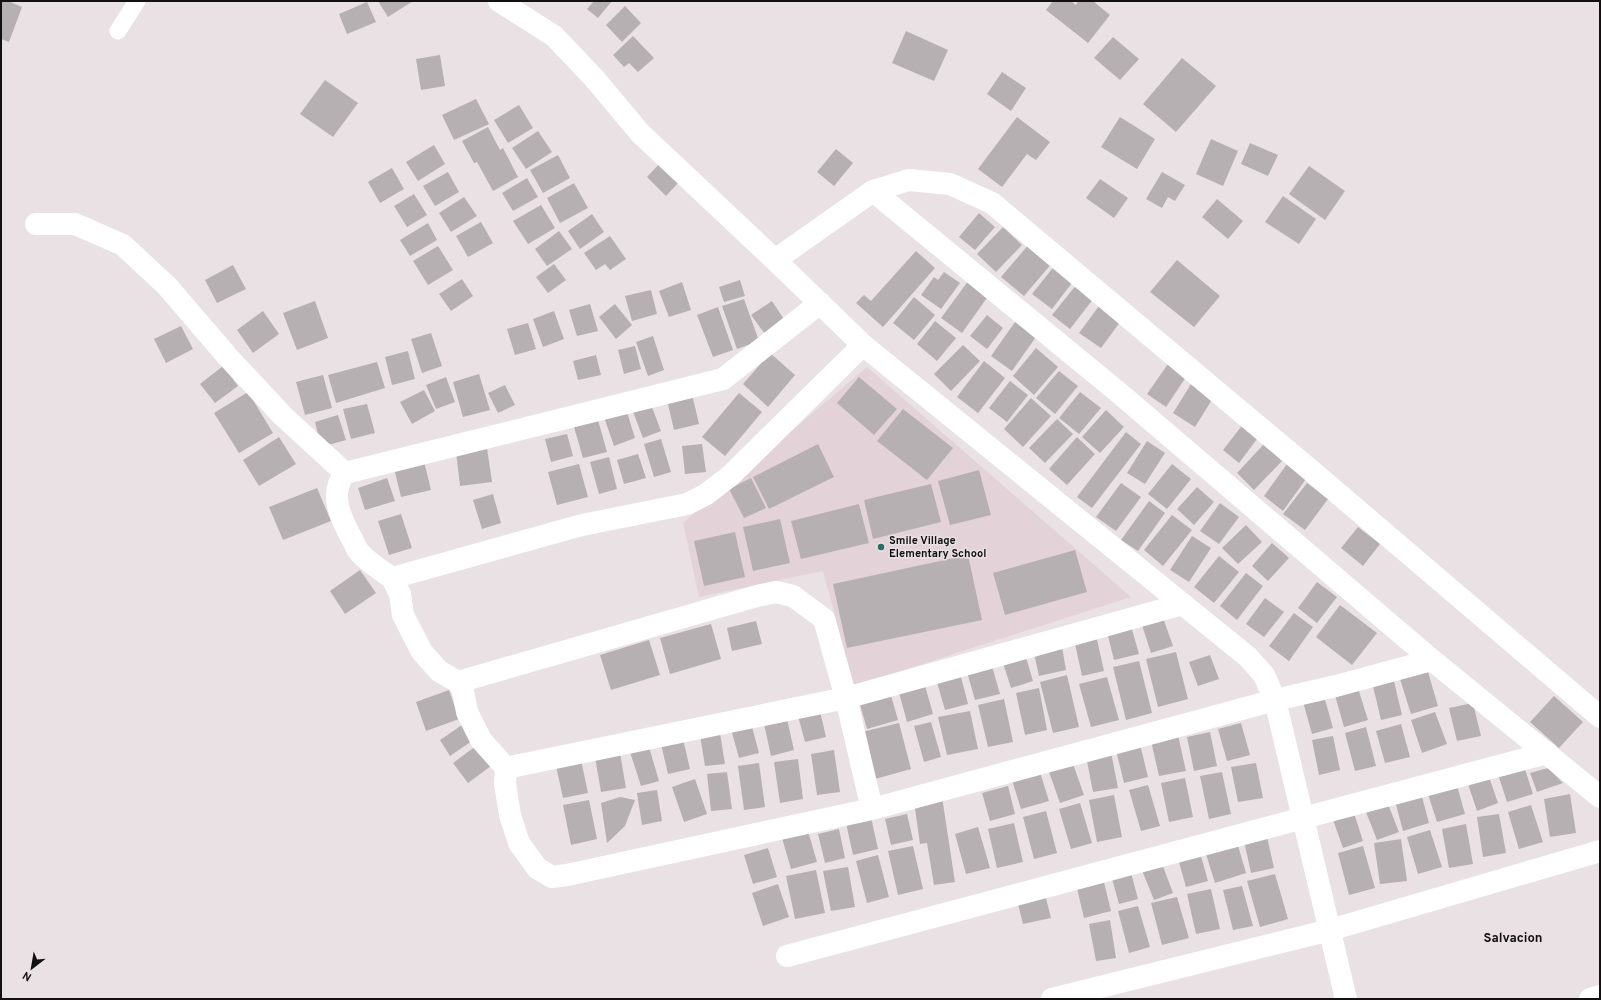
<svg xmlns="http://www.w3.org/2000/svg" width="1601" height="1000" font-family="Overpass,sans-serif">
<rect width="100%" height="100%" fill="#e9e1e4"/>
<path fill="#e3d3d9" d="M867,367L1131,597L854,686L823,571L699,597L683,523Z"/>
<path fill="#b7b0b2" d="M1,1H8L22,7L9,42L1,39Z
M378,1H413L388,17Z
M594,1H612L598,18L587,9Z
M1053,1H1071L1076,5L1078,1H1093L1110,15L1088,43L1046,10Z
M367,2L376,22L347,34L339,14Z
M625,6L641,23L622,42L606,25Z
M906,31L948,50L934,81L892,63Z
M633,36L654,58L638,72L629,63L624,67L613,55Z
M1113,37L1139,59L1120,80L1094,58Z
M440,55L445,86L421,90L416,59Z
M1182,58L1216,86L1176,132L1143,104Z
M1002,72L1026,88L1011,111L987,94Z
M325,80L358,103L333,137L300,114Z
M476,99L489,124L454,140L442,115Z
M519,105L533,128L508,143L494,120Z
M1017,117L1050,142L1036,160L1027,154L1002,187L978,169Z
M1120,117L1155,139L1137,169L1101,147Z
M488,127L500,150L503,148L518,177L493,191L477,162L474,163L462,141Z
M538,131L552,152L526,169L512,148Z
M1211,139L1238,151L1223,186L1196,174Z
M1250,143L1278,155L1268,176L1241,164Z
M434,145L445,164L418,181L406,162Z
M836,149L853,163L834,186L817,172Z
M558,155L570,178L543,193L530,170Z
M661,162L680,181L666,196L647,177Z
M1309,166L1345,191L1325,220L1289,194Z
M392,168L404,189L380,203L368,182Z
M448,172L459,192L435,206L423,186Z
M1162,172L1185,185L1175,201L1168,197L1162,208L1146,199Z
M527,178L538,197L513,211L502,193Z
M1100,179L1128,198L1114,218L1086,198Z
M574,183L588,208L560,223L547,198Z
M414,194L427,215L407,227L394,206Z
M1283,196L1316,219L1299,244L1265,222Z
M464,197L477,216L451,232L439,213Z
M1217,199L1243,221L1228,239L1202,217Z
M541,205L555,228L528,244L513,221Z
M979,213L995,227L975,250L959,237Z
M592,214L604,232L580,249L568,231Z
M481,222L493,243L468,257L456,236Z
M428,223L437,240L410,256L400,240Z
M1003,227L1022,245L996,272L977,254Z
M559,231L572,249L547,266L535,249Z
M610,236L626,259L610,270L605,264L596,270L584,253Z
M1030,243L1053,262L1024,296L1001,277Z
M438,246L453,270L428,285L413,261Z
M916,251L935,268L883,327L856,303L864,295L871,301Z
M1177,260L1220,296L1194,327L1150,292Z
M554,264L566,280L548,293L536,277Z
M1056,264L1075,279L1052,309L1032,294Z
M233,265L246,289L217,303L205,280Z
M944,272L960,283L941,309L921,295L934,277L938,280Z
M462,279L473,296L451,311L439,294Z
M740,280L745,296L724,302L719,287Z
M969,280L989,295L962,333L941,318Z
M682,282L691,310L669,317L659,291Z
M1077,284L1094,298L1070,329L1052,315Z
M651,290L657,314L632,321L625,296Z
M914,297L935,315L914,340L893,323Z
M744,299L759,341L737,349L722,306Z
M315,301L328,338L297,350L283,313Z
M772,301L785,321L765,334L751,315Z
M1102,302L1123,318L1101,348L1079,333Z
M590,304L598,331L577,336L569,310Z
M615,304L632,325L616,339L599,317Z
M718,307L733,350L713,357L697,315Z
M263,311L279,334L253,353L237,330Z
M554,311L564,339L543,347L533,319Z
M987,315L1003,328L987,349L970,336Z
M935,321L956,338L937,361L917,344Z
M1015,322L1036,337L1012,371L991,356Z
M528,323L536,349L515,355L507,329Z
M181,326L193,349L166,363L154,339Z
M431,333L442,366L422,373L411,339Z
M653,336L664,370L648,376L636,342Z
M963,345L980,361L951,391L934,374Z
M635,346L641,369L624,374L618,350Z
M1036,348L1058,367L1034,395L1013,376Z
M408,351L415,379L392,385L385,357Z
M770,353L795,375L768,407L743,384Z
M596,355L601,375L578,380L573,361Z
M984,361L1005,378L978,413L957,397Z
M377,362L385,388L336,403L328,375Z
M1168,364L1186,377L1166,407L1147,394Z
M223,366L238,386L215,403L200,384Z
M1059,371L1078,386L1055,414L1036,398Z
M479,374L490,410L463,417L453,382Z
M323,375L332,408L305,415L296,382Z
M446,377L455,402L436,409L426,385Z
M859,377L897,409L874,435L837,403Z
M1010,381L1028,395L1007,422L989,408Z
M1191,384L1213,398L1195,427L1173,413Z
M505,385L515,405L498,413L488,393Z
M424,390L435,411L412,424L400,402Z
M248,392L273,433L239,453L214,413Z
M1080,392L1101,408L1079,434L1059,418Z
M739,393L762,412L725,456L702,437Z
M692,394L699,424L674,430L667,400Z
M1031,398L1051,416L1023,447L1004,429Z
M650,402L661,431L643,438L632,409Z
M367,404L375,433L351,439L343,409Z
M626,409L635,438L614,446L604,417Z
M903,409L953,448L927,480L877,441Z
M1106,410L1124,427L1100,453L1082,437Z
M338,415L346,440L321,447L315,422Z
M1057,419L1073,434L1045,463L1029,448Z
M598,420L607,452L583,458L574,427Z
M1244,423L1260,435L1239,463L1223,450Z
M1126,432L1141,444L1092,508L1077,497Z
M567,434L573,456L551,462L545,439Z
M279,437L296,464L259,486L243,460Z
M1077,437L1095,454L1067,485L1049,469Z
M661,439L671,472L654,477L644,444Z
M1147,441L1165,453L1145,484L1127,473Z
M702,444L706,472L685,474L682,446Z
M818,444L834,477L769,509L753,477Z
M1264,444L1282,461L1254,490L1237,473Z
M487,448L492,482L460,486L456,452Z
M638,454L646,478L624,484L617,460Z
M609,457L617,489L599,494L590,462Z
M424,461L431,490L401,497L394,468Z
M579,464L588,497L557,505L548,472Z
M1172,464L1191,479L1167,509L1148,494Z
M1287,464L1306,479L1283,511L1264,496Z
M979,470L991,515L950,525L938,481Z
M387,478L395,501L365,510L358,488Z
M751,478L766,508L744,518L729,489Z
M1121,483L1141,497L1116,531L1096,517Z
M1307,483L1328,499L1305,530L1283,514Z
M931,484L941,522L873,539L864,500Z
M1197,487L1214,502L1194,525L1177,509Z
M317,488L331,521L283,540L269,507Z
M493,494L501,523L482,529L473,500Z
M1149,501L1165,513L1138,551L1121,540Z
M1220,503L1239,517L1219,544L1200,531Z
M859,504L869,543L801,559L791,521Z
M401,514L412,548L389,555L378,521Z
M1172,515L1192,530L1163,566L1144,550Z
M780,519L790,563L753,571L743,527Z
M1246,525L1262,542L1238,564L1222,548Z
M1358,527L1380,544L1363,566L1341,548Z
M735,532L745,577L704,586L694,541Z
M1192,536L1211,548L1189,582L1170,570Z
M1272,543L1289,558L1268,581L1252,566Z
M1075,550L1087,592L1005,615L993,573Z
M968,555L982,620L847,648L833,584Z
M1219,556L1239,572L1214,603L1194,587Z
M360,570L376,593L345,614L330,591Z
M1246,573L1263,586L1237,620L1220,606Z
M1317,582L1337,597L1317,623L1298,608Z
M1265,598L1284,612L1264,637L1246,624Z
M1340,605L1377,633L1352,665L1316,637Z
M1294,613L1313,627L1289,661L1269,646Z
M1162,615L1173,646L1151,653L1141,622Z
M756,621L762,644L732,651L727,628Z
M711,624L721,659L670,674L660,638Z
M1131,626L1139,654L1114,660L1107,632Z
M1096,635L1104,671L1082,676L1074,639Z
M649,640L660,675L611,690L600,655Z
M1062,647L1066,670L1039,676L1034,653Z
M1176,652L1188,699L1158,707L1146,659Z
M1025,654L1033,681L1011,688L1002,660Z
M1210,655L1219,679L1198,686L1189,662Z
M1139,661L1152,713L1126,720L1113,667Z
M992,666L1000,694L975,700L967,672Z
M1428,672L1438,706L1411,714L1400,679Z
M960,673L968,704L945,710L936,679Z
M1067,675L1079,727L1053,733L1040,682Z
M1107,677L1119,720L1091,727L1079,684Z
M1393,677L1402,715L1381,720L1372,682Z
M924,682L933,714L907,722L898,689Z
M1357,685L1368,720L1344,727L1334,692Z
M1039,688L1047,730L1025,735L1016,693Z
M449,690L459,719L426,731L416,702Z
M890,692L898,720L867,729L859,701Z
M1324,696L1333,728L1312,734L1303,702Z
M1554,696L1583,722L1559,748L1530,722Z
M1004,699L1013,742L988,747L978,705Z
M1473,703L1481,736L1457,741L1449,708Z
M820,711L826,737L805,742L798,716Z
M970,711L978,749L947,755L938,717Z
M1435,712L1447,744L1422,753L1411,720Z
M787,719L794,750L771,756L764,724Z
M931,722L941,757L924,762L914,726Z
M751,723L759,753L739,758L731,729Z
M899,723L911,769L875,779L862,732Z
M1241,723L1250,755L1227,761L1218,729Z
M1401,724L1410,757L1385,763L1376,731Z
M462,725L472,741L450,756L440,740Z
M1366,727L1376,766L1355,771L1345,733Z
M1210,732L1217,766L1194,771L1187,737Z
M720,733L725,764L705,766L700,735Z
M1178,735L1186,771L1159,776L1151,741Z
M1333,736L1340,770L1319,775L1312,740Z
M683,739L690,769L668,774L661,744Z
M480,743L495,763L468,783L453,763Z
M1140,744L1148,777L1124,783L1116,750Z
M649,747L659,781L641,786L630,752Z
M834,750L840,792L817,795L811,754Z
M1111,752L1118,788L1093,792L1086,756Z
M620,753L626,788L601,792L595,757Z
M798,759L803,799L780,803L774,762Z
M581,760L588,793L563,798L556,766Z
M1072,761L1084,795L1060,803L1048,769Z
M759,763L765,807L744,810L738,766Z
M1256,763L1263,798L1238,802L1231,767Z
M1523,763L1533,794L1507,802L1497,771Z
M1548,768L1563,783L1537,792L1530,773Z
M1039,769L1049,801L1021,809L1011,777Z
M727,772L732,809L711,811L707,774Z
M1222,772L1231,814L1209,819L1200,776Z
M1488,774L1498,803L1477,811L1467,781Z
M1185,778L1193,817L1169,822L1161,783Z
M695,779L707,814L684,822L672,787Z
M1456,782L1465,814L1437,822L1427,791Z
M1148,785L1160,826L1141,831L1129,790Z
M1008,786L1015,814L990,821L982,793Z
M657,790L662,821L642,825L637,793Z
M1421,793L1429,823L1403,831L1395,801Z
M1570,794L1576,833L1550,837L1544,799Z
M1114,795L1122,837L1097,842L1089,800Z
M620,797L635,800L625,826L607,843L601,803Z
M942,797L955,882L934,885L927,843L920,844L914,801Z
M1386,799L1399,832L1377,840L1364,807Z
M589,800L597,839L571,845L563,805Z
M1080,803L1092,843L1071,849L1059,809Z
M1531,805L1543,842L1519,849L1508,812Z
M1353,810L1363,841L1343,848L1332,817Z
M1046,811L1057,853L1034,859L1023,817Z
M907,814L913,840L891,845L885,819Z
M1499,814L1506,853L1483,857L1477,817Z
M871,817L878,849L853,855L846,823Z
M1014,823L1023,862L997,868L988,829Z
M1466,824L1473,864L1449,868L1442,829Z
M978,827L990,868L966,874L955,834Z
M839,829L845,858L825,863L818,834Z
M1430,830L1442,867L1418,874L1407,837Z
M808,831L817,862L791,869L782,838Z
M1267,837L1274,868L1251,873L1244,841Z
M1401,839L1407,881L1380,884L1374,843Z
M1237,842L1246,873L1215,883L1205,851Z
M913,846L923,889L898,895L888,851Z
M1363,846L1375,888L1349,895L1338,853Z
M768,848L777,877L753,884L744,855Z
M1199,849L1208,881L1186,887L1177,855Z
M878,855L889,897L867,903L856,861Z
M1161,861L1173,893L1154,900L1141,868Z
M848,867L855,907L831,911L823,871Z
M1130,869L1138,899L1119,904L1111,875Z
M816,870L825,913L795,919L786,876Z
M1275,874L1288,919L1260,927L1247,881Z
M1103,878L1111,911L1084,918L1076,884Z
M778,884L789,917L763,926L752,893Z
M1242,886L1253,926L1233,930L1223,890Z
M1211,889L1220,929L1196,934L1187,894Z
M1045,894L1051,918L1023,924L1017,900Z
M1177,897L1189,938L1162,945L1151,903Z
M1138,906L1150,947L1129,953L1118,911Z
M1110,920L1116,958L1096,961L1089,924Z"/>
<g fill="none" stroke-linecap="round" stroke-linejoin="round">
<path stroke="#fff" stroke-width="17" d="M118,31L137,1"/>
<path stroke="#fff" stroke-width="22" d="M499,1L554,36L594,78L640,133L775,260L863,345L1248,657L1264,675L1275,700L1346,999
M873,191L1118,392L1432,660L1600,797
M36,224H75L123,245L167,286L227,356L283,416L345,473
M775,260L873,191L909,180L950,184L992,203L1314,473L1600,717
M863,345L730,476L705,495L687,504L582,525L392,578L400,594L403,615L422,652L439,671L458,682L463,691L467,712L481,740L506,768L505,784L510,815L519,843L537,868L552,877L567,875L872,809L1275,700L1336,686L1432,660
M392,578C382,571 369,563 360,553C356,549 354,542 351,537C340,517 329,493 345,473L723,379L820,303
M458,682L757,596L776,592L793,596L824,619L846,698L872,809
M506,768L846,698L1183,604
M787,956L1547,753
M1052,999L1330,930L1600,851"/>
<path stroke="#fff" stroke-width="22" d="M1590,999L1600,996"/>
</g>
<circle fill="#276e64" stroke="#e9e1e4" stroke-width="1.5" cx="881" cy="547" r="4"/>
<g text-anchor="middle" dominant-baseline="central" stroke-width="3" stroke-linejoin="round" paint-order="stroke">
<g font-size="11" font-weight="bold" fill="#131011" stroke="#e9e1e4" text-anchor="start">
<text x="889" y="541">Smile Village<tspan x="889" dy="13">Elementary School</tspan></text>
</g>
<g font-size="13" font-weight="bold" fill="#131011" stroke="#e9e1e4">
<text x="1513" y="939">Salvacion</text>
</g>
</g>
<rect width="1601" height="1000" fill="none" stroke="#131011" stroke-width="4"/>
<g transform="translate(32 968) rotate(211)" stroke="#e9e1e4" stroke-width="3" paint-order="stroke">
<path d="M0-3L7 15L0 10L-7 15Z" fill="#131011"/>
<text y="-6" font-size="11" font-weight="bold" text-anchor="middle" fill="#131011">N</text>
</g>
</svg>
